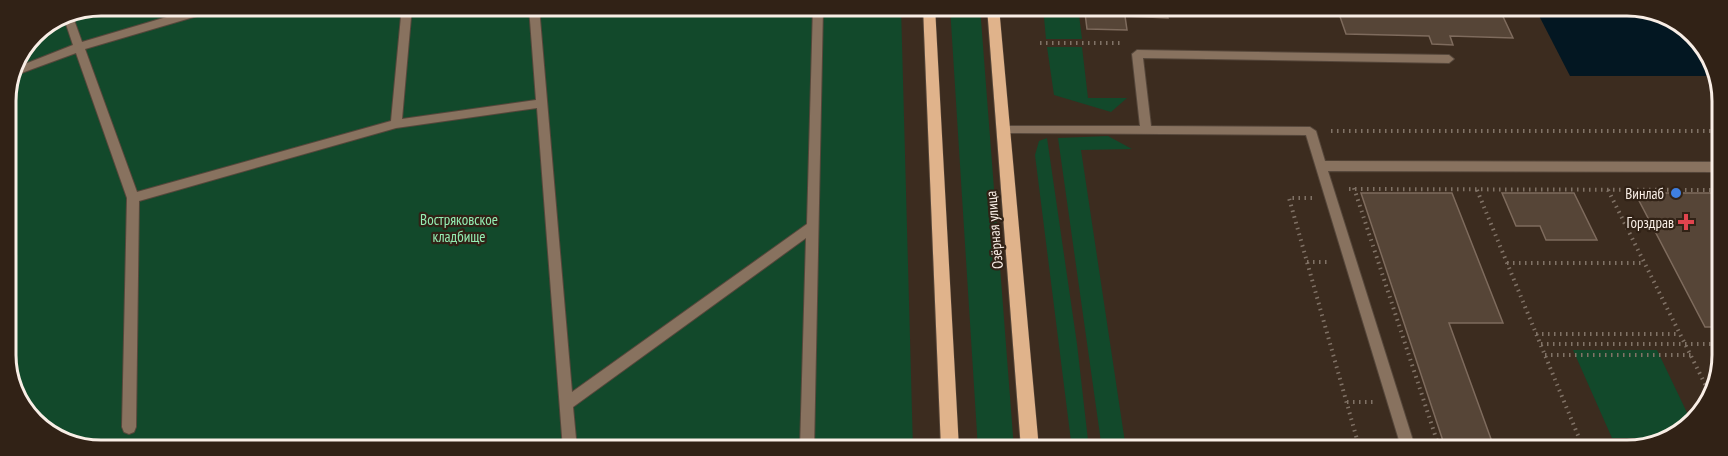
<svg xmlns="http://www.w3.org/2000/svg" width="1728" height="456" font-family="'PT Sans Narrow',sans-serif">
<rect width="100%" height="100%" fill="#3c2c1f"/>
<path fill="#12492b" d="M101,6L901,7L913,449L82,448L34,422L8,374L6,95L34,34Z
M950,7H980L1014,449H978Z
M1043,7H1078L1082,39H1046Z
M1047,47H1082L1088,98H1127L1111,112L1054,95Z
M1108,136L1132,149L1081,150L1126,449H1102L1058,138Z
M1047,138L1077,344L1089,449H1072L1035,155L1039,141Z
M1573,350H1657L1692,423L1689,427L1660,438H1612Z"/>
<path fill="#031722" d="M1535,8H1646L1694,34L1717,76H1570Z"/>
<path fill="#564537" stroke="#7e6b5d" stroke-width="1.5" d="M1078,7H1166L1168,18L1125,16L1127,30L1087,29L1085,13H1079Z
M1337,8H1499L1513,38L1450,36L1453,45L1432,44L1429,36L1346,34Z
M1361,193H1452L1503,323H1449L1495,450H1446Z
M1502,193H1574L1597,240H1546L1540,226H1516Z
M1635,193H1720V327H1705Z"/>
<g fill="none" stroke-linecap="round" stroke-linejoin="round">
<defs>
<path id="service" d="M204,6H222L221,9L85,49L137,192L391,121L402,6H412L402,119L536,100L529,7H539L572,392L807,224L813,7H823L814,449H800L806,238L573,407L577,449H563L537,108L396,128L139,201L136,427L134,432L129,434L124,432L122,427L127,198L76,53L16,75L20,66L73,45L65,21L73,17L82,42Z
M1137,50L1449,55L1454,59L1449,63L1143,58L1151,126L1310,127L1316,131L1325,161L1720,162V172L1328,171L1416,450H1402L1306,135L1000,133L998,130L1004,126H1140L1132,54Z"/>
<path id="primary" d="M923,7H935L959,449H941Z
M987,7H999L1039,449H1021Z"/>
</defs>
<use href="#service" stroke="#56473b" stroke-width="2"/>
<use href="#primary" stroke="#56473b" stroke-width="1"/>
<path stroke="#807266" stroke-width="4" stroke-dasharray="1.5 4.5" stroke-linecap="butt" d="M1040,43H1123
M1331,131H1720
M1354,188L1440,450
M1349,189L1720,190
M1477,190L1584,450
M1608,190L1709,392
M1312,198H1289L1360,450
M1307,262H1330
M1507,263H1644
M1536,334H1680
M1541,344H1720
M1545,355H1691
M1347,402H1373"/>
<use href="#service" fill="#88725f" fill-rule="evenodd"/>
<use href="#primary" fill="#e0b38b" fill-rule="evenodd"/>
</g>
<circle fill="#3f7fe0" stroke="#312216" stroke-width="2" cx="1676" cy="193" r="6"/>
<path fill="#e0444e" stroke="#312216" stroke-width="2" d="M1683 213h6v6h6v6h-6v6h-6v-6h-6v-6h6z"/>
<g text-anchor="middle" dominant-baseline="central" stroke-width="4.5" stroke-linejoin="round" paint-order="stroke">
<g font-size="15" fill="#f9eee6" stroke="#312216" text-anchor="end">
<text x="1664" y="193">Винлаб</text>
<text x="1674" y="222">Горздрав</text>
</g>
<g font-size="15" fill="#94edb3" stroke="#312216">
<text x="459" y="219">Востряковское<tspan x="459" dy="17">кладбище</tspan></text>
</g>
<g font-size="15" fill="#f9eee6" stroke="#312216">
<text transform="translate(994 230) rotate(-95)">Озёрная улица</text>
</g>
</g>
<path d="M0 0H1728V456H0ZM101 16H1627A85 85 0 0 1 1712 101V355A85 85 0 0 1 1627 440H101A85 85 0 0 1 16 355V101A85 85 0 0 1 101 16Z" fill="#312216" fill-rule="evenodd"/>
<path fill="none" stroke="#f9eee6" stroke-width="3" d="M101 16H1627A85 85 0 0 1 1712 101V355A85 85 0 0 1 1627 440H101A85 85 0 0 1 16 355V101A85 85 0 0 1 101 16Z"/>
</svg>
